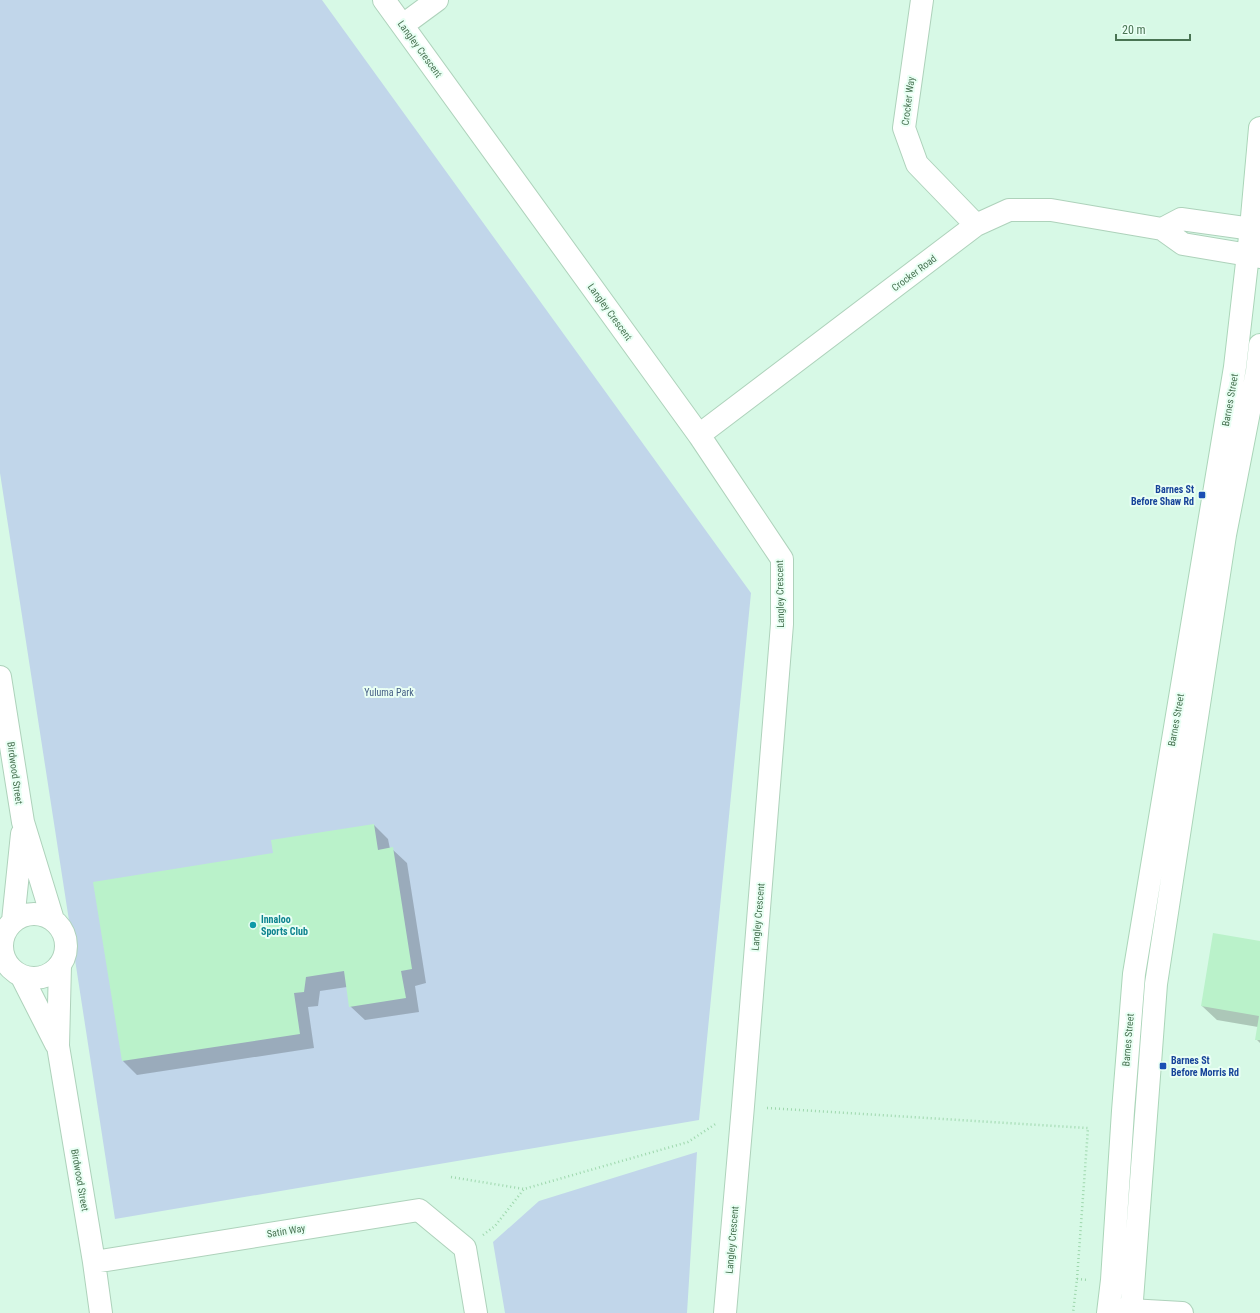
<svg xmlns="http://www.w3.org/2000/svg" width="1260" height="1313" font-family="'Roboto Condensed',sans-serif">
<rect width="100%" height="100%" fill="#e3fcf0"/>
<path fill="#d7f9e6" d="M0,0H1260V1313H0Z"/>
<path fill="#c1d6ea" d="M0,0H322L751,593L699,1120L115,1219L0,473Z
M697,1152L687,1313H505L493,1242L539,1201Z"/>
<path fill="#0003" d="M374,825L388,839L390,849H392L407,863L426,983L415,986L419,1012L365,1020L350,1006L347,987L320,991L318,1006L308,1007L314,1048L137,1075L123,1061L94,883L275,854Z
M1260,942V1043L1256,1039L1258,1027L1217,1020L1202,1006Z"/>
<path fill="#baf2ca" d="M374,824L378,850L393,847L412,969L401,971L406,998L349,1007L344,971L306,977L304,992L294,993L300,1034L122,1061L93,882L273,853L271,840Z
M1213,933L1260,941V1040H1255L1259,1016L1201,1006Z"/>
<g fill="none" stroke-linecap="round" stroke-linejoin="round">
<defs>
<path id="minor" d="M384,0L699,435L782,559V624L743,1106L725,1313
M922,0L904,128L917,164L976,225
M403,25L437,0
M1162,229L1181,219L1260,230
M699,435L976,225L1009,210H1051L1162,229L1183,244L1260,257
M60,965L58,1046L94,1262L101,1313
M22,977L56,1044
M94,1262L419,1210L465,1248L476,1313
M1112,1309L1182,1313"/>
<path id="tertiary" d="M0,677L23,822L53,920
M2 946a32 32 0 1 1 64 0a32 32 0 1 1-64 0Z
M13,921L22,834"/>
<path id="secondary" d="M1108,1313L1112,1280L1123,1111L1134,974L1235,367L1251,228L1260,128
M1131,1313L1156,984L1225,535L1257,371L1260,345"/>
</defs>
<use href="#minor" stroke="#aed2bb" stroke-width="24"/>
<use href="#tertiary" stroke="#aed2bb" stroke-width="24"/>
<use href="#secondary" stroke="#abd5b9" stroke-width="24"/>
<path stroke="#9ed7ad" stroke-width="2.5" stroke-dasharray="1 3" stroke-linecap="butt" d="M767,1108L1088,1128L1077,1279L1073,1313
M451,1177L524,1189
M483,1235L495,1226L524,1189L688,1142L717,1123
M1077,1279L1089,1280"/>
<use href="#minor" stroke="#fff" stroke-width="22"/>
<use href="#tertiary" stroke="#fff" stroke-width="22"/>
<use href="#secondary" stroke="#fff" stroke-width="22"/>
</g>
<g fill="#1a4fb4" stroke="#e9fff4" stroke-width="1.5">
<rect x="1198" y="491" width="8" height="8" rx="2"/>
<rect x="1159" y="1062" width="8" height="8" rx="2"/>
</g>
<circle fill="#0f9aa8" stroke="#e9fff4" stroke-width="1.5" cx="253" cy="925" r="4"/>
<g text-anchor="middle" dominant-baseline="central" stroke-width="4" stroke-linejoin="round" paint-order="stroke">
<g font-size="10" fill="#497453" stroke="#e9fff4">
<text transform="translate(420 49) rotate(54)">Langley Crescent</text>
<text transform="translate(908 101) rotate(-83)">Crocker Way</text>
<text transform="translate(914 273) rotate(-37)">Crocker Road</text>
<text transform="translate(610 312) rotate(54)">Langley Crescent</text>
<text transform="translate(1230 400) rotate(-80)">Barnes Street</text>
<text transform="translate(780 594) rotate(-91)">Langley Crescent</text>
<text transform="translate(1176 720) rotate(-80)">Barnes Street</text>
<text transform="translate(15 773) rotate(82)">Birdwood Street</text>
<text transform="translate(758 917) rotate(-85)">Langley Crescent</text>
<text transform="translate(1128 1040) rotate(-85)">Barnes Street</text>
<text transform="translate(80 1180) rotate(80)">Birdwood Street</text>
<text transform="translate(286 1231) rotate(-9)">Satin Way</text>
<text transform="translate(732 1240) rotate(-85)">Langley Crescent</text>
</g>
<g font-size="10" font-weight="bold" fill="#164399" stroke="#e9fff4" text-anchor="end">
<text x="1194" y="489">Barnes St<tspan x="1194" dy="12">Before Shaw Rd</tspan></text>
<text x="1171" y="1060" text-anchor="start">Barnes St<tspan x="1171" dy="12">Before Morris Rd</tspan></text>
</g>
<g font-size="10" fill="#466086" stroke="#e9fff4">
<text x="389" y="692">Yuluma Park</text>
</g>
<g font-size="10" font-weight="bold" fill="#0d838f" stroke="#e9fff4" text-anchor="start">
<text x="261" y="919">Innaloo<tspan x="261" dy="12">Sports Club</tspan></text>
</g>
</g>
<path d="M1116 34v6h74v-6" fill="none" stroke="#497453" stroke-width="2"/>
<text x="1122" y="34" font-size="12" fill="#497453" stroke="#e9fff4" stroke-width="3" paint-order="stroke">20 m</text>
</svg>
